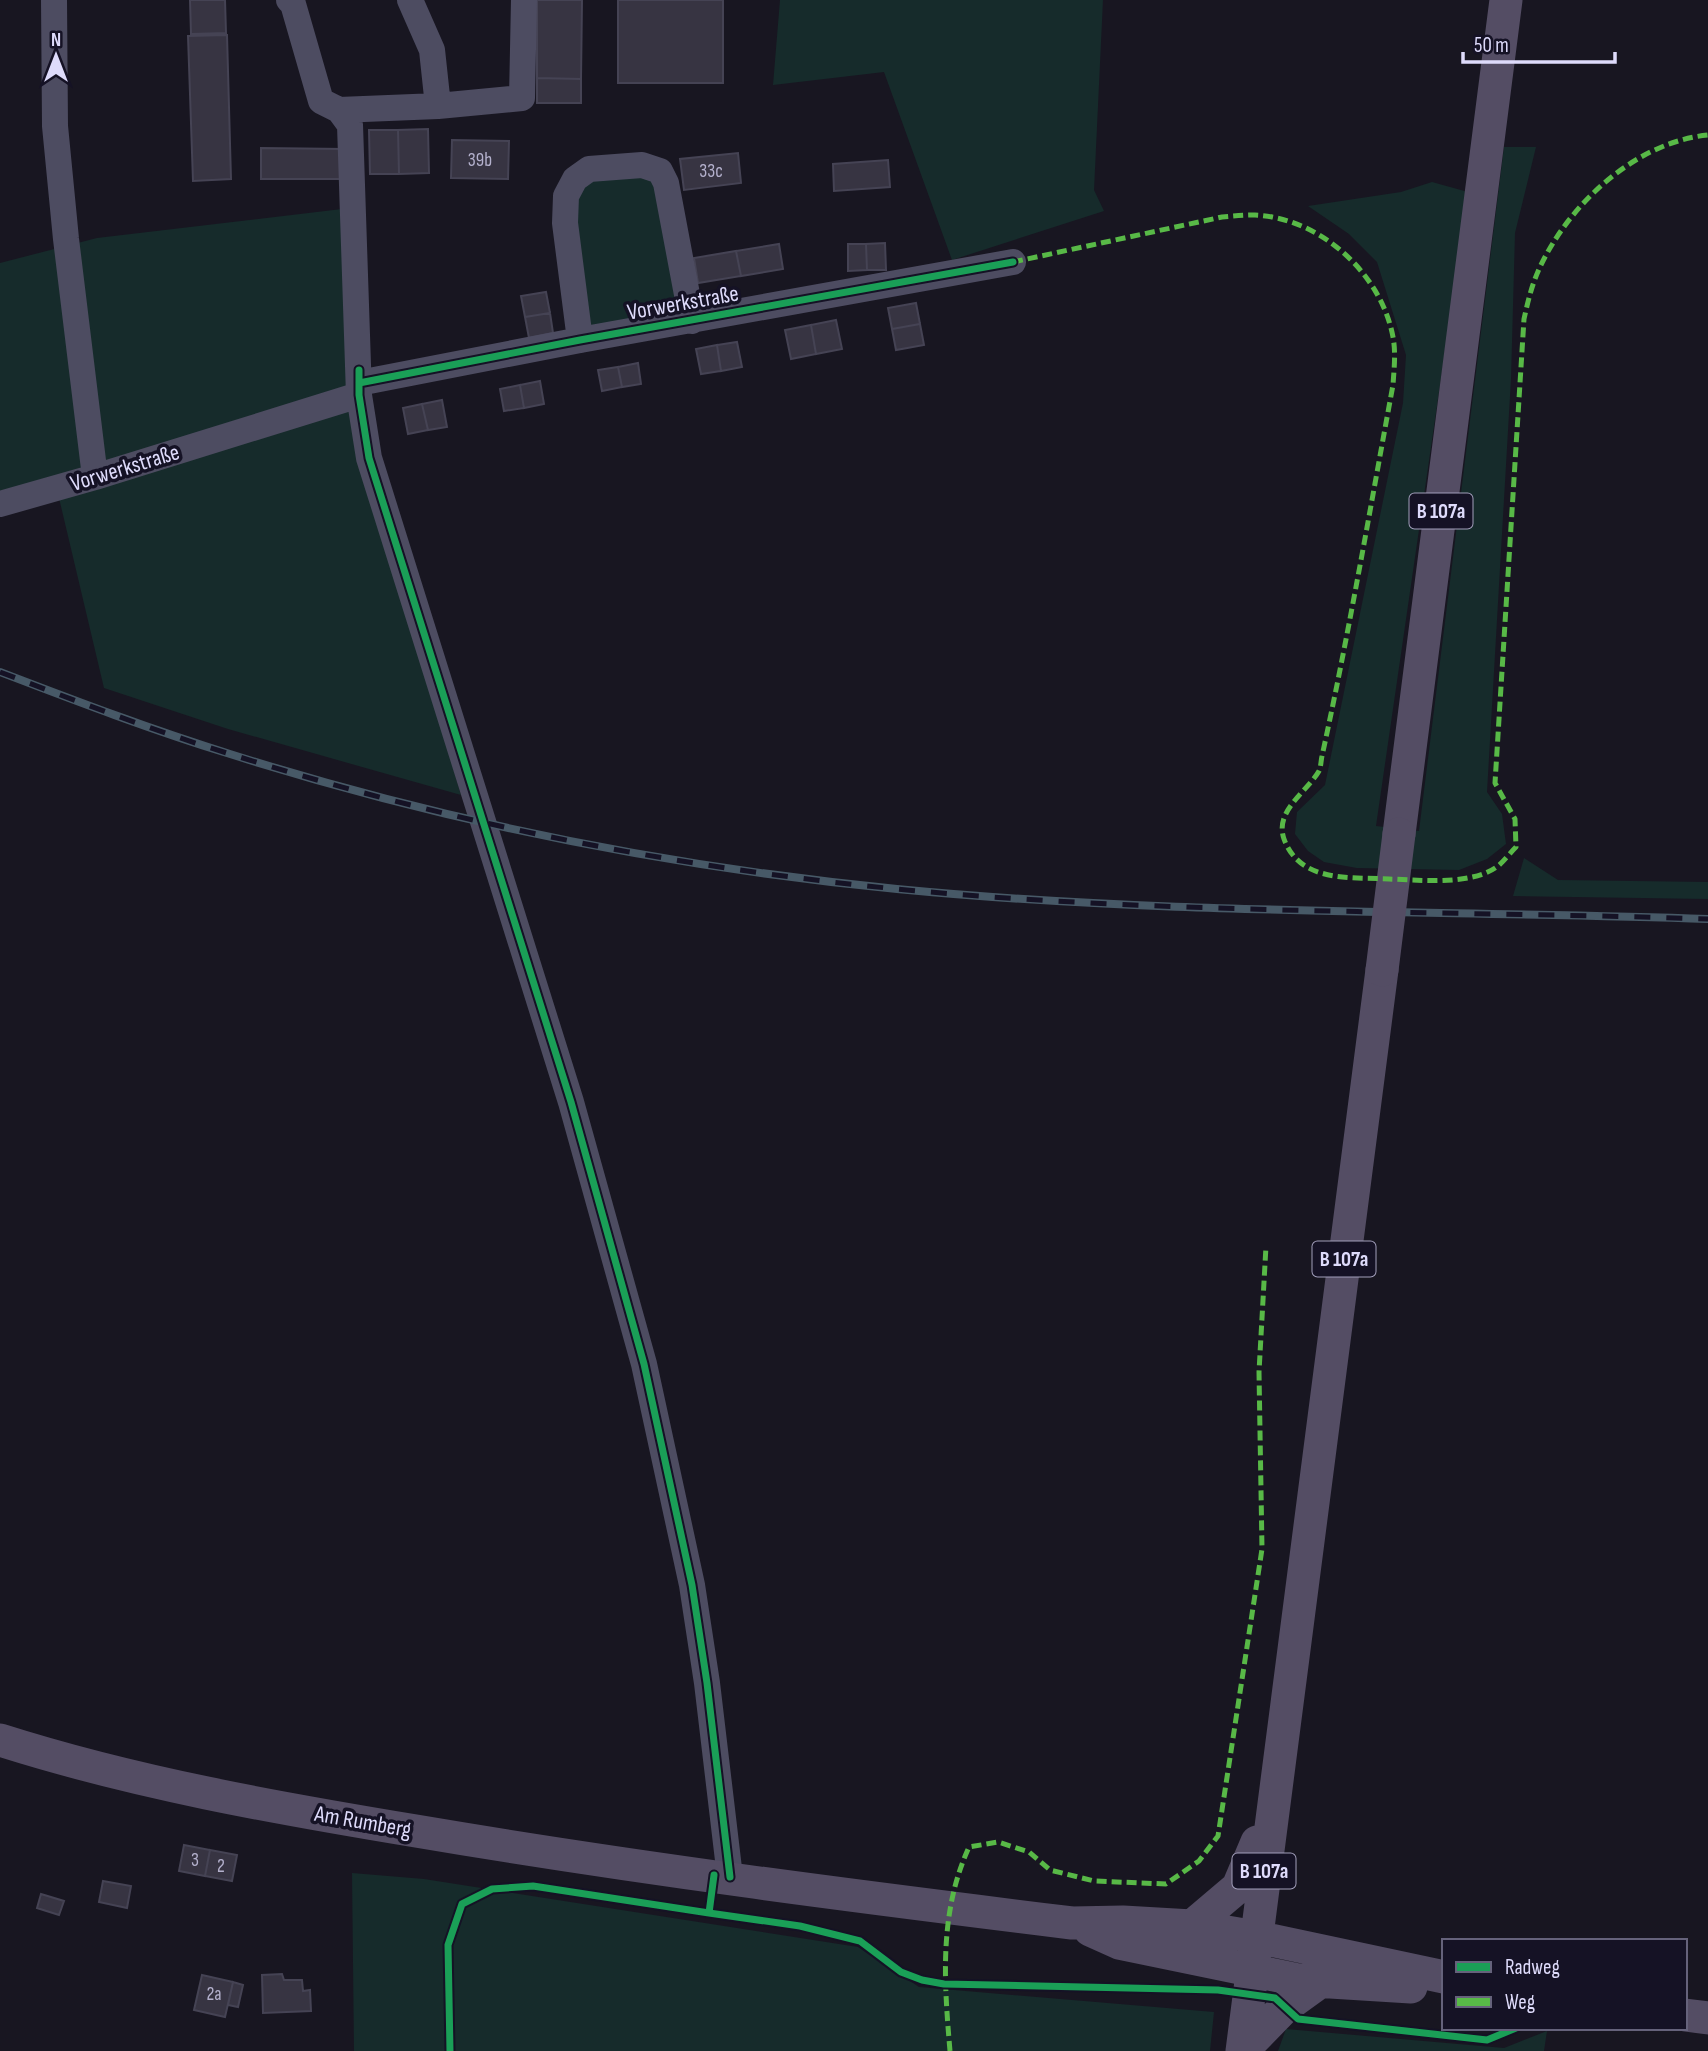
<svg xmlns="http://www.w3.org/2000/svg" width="1708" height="2051" font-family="'Sofia Sans Condensed',sans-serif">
<rect width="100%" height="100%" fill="#181621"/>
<path fill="#162b2b" d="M780,0H1103L1094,190L1104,211L952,260L884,72L773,85Z
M1504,147H1536L1515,233L1511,379L1487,792L1502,814L1506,844L1487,859L1459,870L1357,868L1324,862L1308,851L1295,834L1297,812L1325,785L1403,403L1406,355L1377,262L1349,234L1308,206L1401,192L1432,182L1468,192L1376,826L1419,831Z
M660,171L692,321L580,340L575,179Z
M342,209L348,386L76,472L0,491V263L97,238Z
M348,409L461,795L228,729L104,688L59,498Z
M1524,858L1558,880L1708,882V899L1513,896Z
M352,1873L424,1879L858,1947L919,1987L1214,2012L1210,2051H354Z
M1286,2029L1504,2048L1547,2031L1544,2051H1278Z"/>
<path fill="#373442" stroke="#454354" stroke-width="2" d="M190,0H225L226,33L191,34Z
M537,0H582L581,79L537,78Z
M618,0H723V83H618Z
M227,35L231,179L193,181L188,36Z
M537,78L581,79V103H537Z
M428,129L429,173L399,174L398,130Z
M369,130H398L399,174H370Z
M452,140L509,141L508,179L451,178Z
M261,148L345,149V179H261Z
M738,153L741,183L684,190L680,159Z
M888,160L890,187L834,191L833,164Z
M885,243L886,270H867L866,244Z
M779,244L783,269L741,276L736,251Z
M848,244H866L867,270L848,271Z
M736,251L741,276L698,283L694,258Z
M546,292L550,313L525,317L521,296Z
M916,303L920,324L892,329L888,308Z
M550,313L553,333L529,338L525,317Z
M836,320L842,349L816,354L811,325Z
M920,324L924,345L896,350L892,329Z
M811,325L816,354L791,359L785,330Z
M737,342L742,367L721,371L717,345Z
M717,345L721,371L701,374L696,349Z
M638,363L641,384L622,387L618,367Z
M618,367L622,387L602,391L598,370Z
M540,381L544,404L524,408L520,385Z
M520,385L524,408L504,411L500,389Z
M442,400L447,427L428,430L422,404Z
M422,404L428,430L408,434L403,408Z
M184,1845L210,1850L205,1876L179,1871Z
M210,1850L237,1855L232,1881L205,1876Z
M103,1881L131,1886L127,1908L99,1902Z
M41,1894L64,1901L59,1915L37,1908Z
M282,1974L284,1980H302L303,1991L310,1990L311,2011L263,2013L262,1975Z
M202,1975L233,1982L225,2017L194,2010Z
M233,1982L243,1985L238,2007L228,2005Z"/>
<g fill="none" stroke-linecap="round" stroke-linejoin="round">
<path stroke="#4d4c61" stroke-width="26" d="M54,0L55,126L66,239L95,477
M289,0L293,4L321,101L339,110L350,125L359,395L369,458L571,1102L644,1364L692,1585L707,1683L730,1877
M410,0L432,50L438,106
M339,110L438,106L522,98L524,0
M580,340L565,223L566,196L575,179L589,169L642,165L660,171L666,183L692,321
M359,383L580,340L1013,262
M0,504L95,477L359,395"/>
<path stroke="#544d64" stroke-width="33" d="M1399,834L1506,0
M0,1740C135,1783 277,1808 416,1831C634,1868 853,1896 1072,1923L1123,1922L1192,1926L1256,1937L1444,1977
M1192,1926L1238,1887L1257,1842
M1090,1930L1119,1943L1298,1980L1411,1987
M1685,2015L1708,2018
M1242,2051L1382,970
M1242,2051L1285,2007L1321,1981"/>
<defs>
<path id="rail" d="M0,672C76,701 152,730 230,754C446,822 671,867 897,889C1166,915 1438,910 1708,919"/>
</defs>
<use href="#rail" stroke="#475967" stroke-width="8"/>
<use href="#rail" stroke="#151225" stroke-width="5" stroke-dasharray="16" stroke-linecap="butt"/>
<path stroke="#544d64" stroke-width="33" d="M1382,970L1399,834"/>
<path stroke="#58b947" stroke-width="5" stroke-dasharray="10 5" stroke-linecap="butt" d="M1013,262L1222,217C1233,216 1244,215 1255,215C1320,218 1381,273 1393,337C1396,353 1394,369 1393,385C1370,509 1349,633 1322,756C1321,760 1321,767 1319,771C1307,792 1274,811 1284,839C1300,883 1350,877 1389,879C1419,880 1472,886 1498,866C1504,861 1510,853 1516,847L1515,819L1495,783L1524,319C1528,301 1532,284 1540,267C1570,203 1636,142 1708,135
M950,2051C944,1981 939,1913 969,1847L998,1842L1029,1852L1050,1870L1094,1881L1166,1884L1199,1861L1218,1836L1262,1549L1259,1372L1266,1246"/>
<defs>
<path id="cycleway" d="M359,370V395L369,458L571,1102L644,1364L692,1585L707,1683L730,1877
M359,383L580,340L1013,262
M709,1913L800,1926L860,1941L901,1972L922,1980L944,1984L1218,1990L1275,1998L1298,2019L1487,2040L1516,2028
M450,2051L448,1945L462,1904L492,1889L533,1886L709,1913L714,1875"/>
</defs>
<use href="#cycleway" stroke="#151225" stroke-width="11"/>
<use href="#cycleway" stroke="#1a9f57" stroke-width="7"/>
</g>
<g text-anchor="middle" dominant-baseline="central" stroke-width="7" stroke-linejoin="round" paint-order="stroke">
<g font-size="19" fill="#b4b1cd">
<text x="480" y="160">39b</text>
<text x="711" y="171">33c</text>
<text x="195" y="1860">3</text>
<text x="221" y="1866">2</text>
<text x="214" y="1994">2a</text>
</g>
<g fill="#151225" stroke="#a29fbb" stroke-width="2">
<rect x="1409.5" y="493.5" width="63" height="35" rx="5"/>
<rect x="1312.5" y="1241.5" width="63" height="35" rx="5"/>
<rect x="1232.5" y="1853.5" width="63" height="35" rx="5"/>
</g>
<g font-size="21" font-weight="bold" fill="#dedbfb">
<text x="1441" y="511">B 107a</text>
<text x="1344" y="1259">B 107a</text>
<text x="1264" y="1871">B 107a</text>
</g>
<g font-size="23" fill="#dedbfb" stroke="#151225">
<text transform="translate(683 303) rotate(-10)">Vorwerkstraße</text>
<text transform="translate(125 468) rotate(-17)">Vorwerkstraße</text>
<text transform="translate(363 1822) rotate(10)">Am Rumberg</text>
</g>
</g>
<rect x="1442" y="1939" width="245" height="91" fill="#151225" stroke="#65627b" stroke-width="2"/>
<rect x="1456" y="1962" width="35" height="10" fill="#1a9f57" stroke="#65627b" stroke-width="2"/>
<text x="1505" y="1974" font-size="21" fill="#dedbfb">Radweg</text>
<rect x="1456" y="1997" width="35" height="10" fill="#58b947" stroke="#65627b" stroke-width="2"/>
<text x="1505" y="2009" font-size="21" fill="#dedbfb">Weg</text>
<g transform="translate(56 56)" stroke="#151225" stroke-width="5" paint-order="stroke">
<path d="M0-5L12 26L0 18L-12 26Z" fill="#dedbfb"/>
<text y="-10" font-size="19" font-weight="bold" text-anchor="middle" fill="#dedbfb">N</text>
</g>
<path d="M1463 52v10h152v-10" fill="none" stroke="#dedbfb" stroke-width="3.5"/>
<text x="1474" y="52" font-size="21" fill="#dedbfb" stroke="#151225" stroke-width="5" paint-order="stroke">50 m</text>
</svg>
